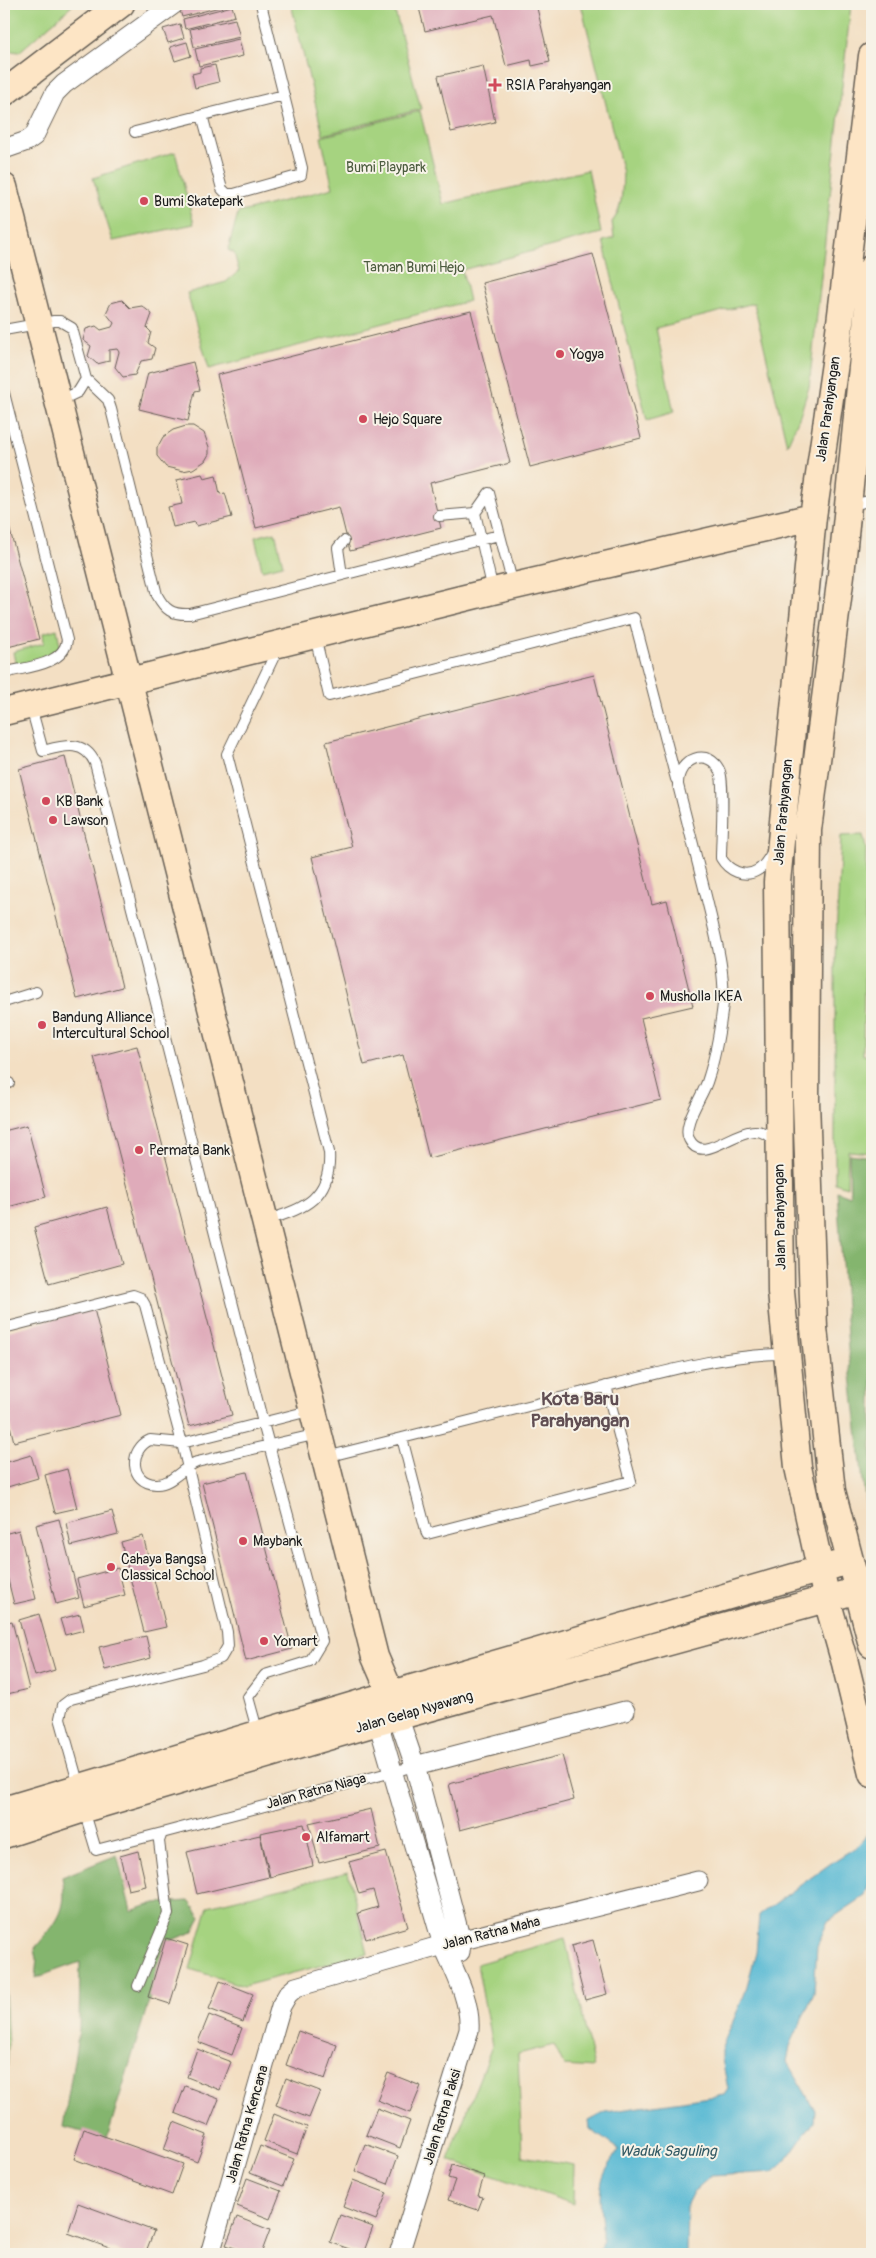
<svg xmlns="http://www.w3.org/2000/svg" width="876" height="2258" font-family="Pangolin,sans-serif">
<rect width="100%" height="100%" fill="#f7f3e8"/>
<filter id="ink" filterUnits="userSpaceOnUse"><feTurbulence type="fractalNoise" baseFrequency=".02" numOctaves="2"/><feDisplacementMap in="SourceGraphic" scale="10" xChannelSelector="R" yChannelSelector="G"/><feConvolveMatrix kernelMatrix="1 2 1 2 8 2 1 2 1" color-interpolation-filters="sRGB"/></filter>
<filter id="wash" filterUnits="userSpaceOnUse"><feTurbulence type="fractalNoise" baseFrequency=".0096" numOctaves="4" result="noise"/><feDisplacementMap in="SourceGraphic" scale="20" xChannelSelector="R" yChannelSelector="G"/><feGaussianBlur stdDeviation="1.12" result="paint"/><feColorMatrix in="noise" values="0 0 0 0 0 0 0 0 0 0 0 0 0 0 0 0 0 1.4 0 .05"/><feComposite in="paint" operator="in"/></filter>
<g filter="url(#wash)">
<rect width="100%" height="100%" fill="#f3dfc3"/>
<path fill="#a6d380" stroke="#61784e" d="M4,4H74L19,52L4,50Z
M291,4H393L421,109L323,135Z
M581,4H851L809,387L799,418L787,445L754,303L656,328L674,412L647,420L603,241L614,238L612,222C623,209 622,190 623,173Z
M420,111L443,204L588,170L601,233L462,270L469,301L209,369L187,293L226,282L239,271L234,253L228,250L238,213L333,188L321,137Z
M175,152L194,224L113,241L93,178Z
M275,532L283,565L262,570L255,537Z
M57,629L60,645L54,657L16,667L13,652L44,643L43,633Z
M863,835L866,849L863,1055L872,1056V1153L848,1151L847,1187L835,1183V958L841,836Z
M348,1872L368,1953L244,1986L190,1969L208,1906Z
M565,1938L594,2068L564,2066L554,2045L518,2054L522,2156L574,2165L573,2204L448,2160L492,2046L477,1964Z
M5,1988L8,2046L7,2084L4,2089Z"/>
<path fill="#84b56e" stroke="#506845" d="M849,1154L872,1157V1542L867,1517L848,1349L837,1191L850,1196Z
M117,1855L131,1911L155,1903L189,1901L201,1917L193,1932L167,1942L107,2138L63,2127L79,2030L80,1962L35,1978L37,1959L35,1948C56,1923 69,1911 62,1877Z"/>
<path fill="#55b8d3" stroke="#386a78" d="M872,1830V1874L865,1896L828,1921L817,1946L814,1993L790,2046L787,2062L815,2110L814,2121L786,2161L774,2172L711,2176L693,2192L687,2204L686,2254H599C607,2231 596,2205 602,2181C604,2170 613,2159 619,2150L590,2129L589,2121L606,2112L724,2095L728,2089L722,2059V2047L745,1993L756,1953L759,1915L834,1861L856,1847Z"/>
<g id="blocks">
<path fill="#dfabba" d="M184,4H231L182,17L179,7Z
M418,4H536L550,62L532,66L531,60L506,66L493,15L425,31Z
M232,6L235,16L185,29L183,19Z
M235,19L240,37L194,47L190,29Z
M180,24L184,38L168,43L163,29Z
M239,39L243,56L199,66L195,49Z
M187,42L191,56L175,61L170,47Z
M215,65L219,82L195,88L192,74L200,72V68Z
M483,66L495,122L451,132L438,76Z
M593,254L641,438L530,467L482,283Z
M122,300L130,308L142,306L152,314L147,328L151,332L148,343L155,348L152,359L141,361L135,375L123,377L115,367L119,352L117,349L109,350V361L97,364L88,356L91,346L83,340L86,329L96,326L101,330L112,327L114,323L106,313L111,303Z
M471,311L510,463L430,483L441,528L350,551L339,507L256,528L217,375Z
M193,362L200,390L195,391L188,421L139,409L148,373Z
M186,426H193L204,433L209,447V454L205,461L193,469L183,471L166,467L157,456V448L163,437L173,430Z
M202,474L204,478L216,475L220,494L225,493L232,517L196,526L195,522L173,527L168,507L182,504L177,480Z
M4,508L39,639L4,648Z
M594,675L652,904L667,900L693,1006L641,1018L661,1100L429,1158L403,1055L364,1065L312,857L352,847L326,742Z
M65,757L122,987L77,999L19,769Z
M137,1046L232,1415L189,1426L94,1057Z
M27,1125L46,1197L4,1208V1131Z
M107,1207L122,1264L49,1284L34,1227Z
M94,1309L121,1415L14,1442L4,1401V1332Z
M31,1455L38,1478L4,1488V1463Z
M67,1469L77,1508L55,1513L45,1475Z
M247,1472L292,1649L246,1661L202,1483Z
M112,1511L118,1534L71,1546L66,1523Z
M59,1519L79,1598L56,1604L36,1525Z
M19,1530L36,1599L14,1604L4,1564V1534Z
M143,1536L166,1627L144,1632L121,1542Z
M118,1568L125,1595L84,1606L77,1579Z
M39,1614L55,1670L35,1676L19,1620Z
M80,1614L84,1630L65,1635L60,1619Z
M12,1621L29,1689L7,1694L4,1683V1623Z
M146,1636L151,1658L105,1670L99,1647Z
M562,1755L574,1800L460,1830L449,1784Z
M371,1809L380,1848L319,1863L309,1823Z
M304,1824L313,1866L270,1877L260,1833Z
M260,1835L269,1877L197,1894L187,1852Z
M138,1851L146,1886L128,1890L120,1856Z
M386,1852L408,1927L366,1939L358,1913L378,1907L373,1890L359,1894L349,1862Z
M166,1938L188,1945L170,2004L148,1997Z
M593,1940L607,1994L585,2000L571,1946Z
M220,1981L253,1994L243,2022L209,2009Z
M209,2015L242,2028L232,2055L198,2042Z
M298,2031L337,2045L325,2079L286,2065Z
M197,2049L231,2062L220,2090L187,2077Z
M388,2073L421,2086L410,2113L377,2100Z
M286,2078L320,2091L309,2118L276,2105Z
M185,2086L219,2099L208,2126L175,2113Z
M377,2108L410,2121L400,2148L366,2135Z
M274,2114L307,2127L297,2154L264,2141Z
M174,2122L207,2135L197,2162L164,2149Z
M84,2129L183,2164L172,2195L74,2159Z
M365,2144L398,2156L388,2184L355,2171Z
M260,2146L294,2159L283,2186L250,2173Z
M452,2165L484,2176L478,2196L483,2197L478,2210L448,2200L455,2180L448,2178Z
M247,2178L281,2191L270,2219L237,2206Z
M353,2180L387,2193L376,2220L343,2207Z
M78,2203L154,2231L145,2254H126L68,2233Z
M340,2215L373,2227L363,2254L330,2242Z
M237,2217L270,2230L261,2254H252L226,2245Z"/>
</g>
</g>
<g filter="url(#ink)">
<use href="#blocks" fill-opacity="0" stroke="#676056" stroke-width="1"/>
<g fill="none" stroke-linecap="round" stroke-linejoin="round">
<defs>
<path id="lane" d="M202,115L222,189L227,194H234L301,175L302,168L261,4
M135,132L284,95
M4,330L54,321H60L72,328L86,379L108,400L111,409L157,595C165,610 172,615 190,614L499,535
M4,393L67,640C64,666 24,667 4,673
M59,401L78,392L86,379
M489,493L475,513L493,590
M489,493L513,585
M849,506L872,500
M439,516L475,513
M342,575L338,548L344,541
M315,636L329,696L634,618L676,779
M31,707L43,751C63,746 84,739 95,763L263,1423L322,1641L310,1661L265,1675L248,1697L258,1733
M773,851C769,858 765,866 758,870C744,879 728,870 721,858C721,840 725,786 720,772C710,746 677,758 678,785C687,822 697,859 706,896C714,930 728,978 722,1012C719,1035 715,1058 708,1079C704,1095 681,1124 689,1139C706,1173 749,1105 775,1143
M4,1002L36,992
M4,1085L9,1083
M266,1220C304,1210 332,1197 329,1152L227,754L278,648
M4,1328L133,1295L141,1298L145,1305L182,1443L227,1632L228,1646L221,1658L203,1665L71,1699L63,1705L60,1718L79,1786
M606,1386L631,1481L427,1534L402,1438C474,1420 546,1401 619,1383C674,1369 729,1354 786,1354
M313,1410L182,1443L150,1440C129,1449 129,1483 156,1484C171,1485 183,1467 197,1462L318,1434
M326,1457L402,1438
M84,1810L96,1850L162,1833
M138,1986L168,1914L159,1841L162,1833L415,1766"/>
<path id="street" d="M4,149L27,141L34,136L55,93L64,84L174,4
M398,1716L415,1766L461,1941L460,1952
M378,1722L443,1945C455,1972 471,2001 469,2030L399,2254
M415,1766L625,1711
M210,2254L281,2006L288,1994L296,1987L443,1945L698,1881"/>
<path id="secondary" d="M872,56L836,356L813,517L777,882L781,1292L798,1467L827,1600L845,1663L872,1774
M4,93L121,4
M4,187L375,1657L391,1694L398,1716
M872,268L841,575L808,830L806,1101L814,1328L832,1491L872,1645
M4,712L493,591L813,517
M4,1810L371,1700L835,1565
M4,1835L84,1809L378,1722L844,1594"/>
</defs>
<use href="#lane" stroke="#676056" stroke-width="12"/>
<use href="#street" stroke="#676056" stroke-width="21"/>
<use href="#secondary" stroke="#676056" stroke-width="29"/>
<use href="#lane" stroke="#fff" stroke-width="10"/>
<use href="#street" stroke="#fff" stroke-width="19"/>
<use href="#secondary" stroke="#fde5c5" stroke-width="26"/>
</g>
</g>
<g fill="#d1495b" stroke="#f7f3e8" stroke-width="2">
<path d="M492.5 77.5h5v5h5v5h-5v5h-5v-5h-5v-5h5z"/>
<circle cx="144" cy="201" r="5"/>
<circle cx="560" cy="354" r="5"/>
<circle cx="363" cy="419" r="5"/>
<circle cx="46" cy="801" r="5"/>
<circle cx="53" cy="820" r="5"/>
<circle cx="650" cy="996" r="5"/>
<circle cx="42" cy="1025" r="5"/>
<circle cx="139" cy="1150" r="5"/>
<circle cx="243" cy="1541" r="5"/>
<circle cx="111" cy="1567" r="5"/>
<circle cx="264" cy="1641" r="5"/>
<circle cx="306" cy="1837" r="5"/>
</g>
<g text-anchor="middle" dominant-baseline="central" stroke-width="4" stroke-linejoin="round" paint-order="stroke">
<g font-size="14" fill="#1c1c1c" stroke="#f7f3e8" text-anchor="start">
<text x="506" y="85">RSIA Parahyangan</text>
<text x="154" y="201">Bumi Skatepark</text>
<text x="570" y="354">Yogya</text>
<text x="373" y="419">Hejo Square</text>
<text x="56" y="801">KB Bank</text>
<text x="63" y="820">Lawson</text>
<text x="660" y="996">Musholla IKEA</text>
<text x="52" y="1017">Bandung Alliance<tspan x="52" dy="16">Intercultural School</tspan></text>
<text x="149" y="1150">Permata Bank</text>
<text x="253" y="1541">Maybank</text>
<text x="121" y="1559">Cahaya Bangsa<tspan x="121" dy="16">Classical School</tspan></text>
<text x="274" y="1641">Yomart</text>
<text x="316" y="1837">Alfamart</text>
</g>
<g font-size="14" fill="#4c5c3f" stroke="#f7f3e8">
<text x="386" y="167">Bumi Playpark</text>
<text x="414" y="267">Taman Bumi Hejo</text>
</g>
<g font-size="14" fill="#1c1c1c" stroke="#f7f3e8">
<text transform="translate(828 409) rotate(-82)">Jalan Parahyangan</text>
<text transform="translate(783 812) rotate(-85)">Jalan Parahyangan</text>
<text transform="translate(780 1217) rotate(-91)">Jalan Parahyangan</text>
<text transform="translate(414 1712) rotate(-16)">Jalan Gelap Nyawang</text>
<text transform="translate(316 1791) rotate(-15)">Jalan Ratna Niaga</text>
<text transform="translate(491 1933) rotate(-14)">Jalan Ratna Maha</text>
<text transform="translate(442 2117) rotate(-73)">Jalan Ratna Paksi</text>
<text transform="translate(247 2124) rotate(-74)">Jalan Ratna Kencana</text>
</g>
<g font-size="15" font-style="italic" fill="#335a65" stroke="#f7f3e8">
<text x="668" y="2151">Waduk Saguling</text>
</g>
<g font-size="19" font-weight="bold" fill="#604e53" stroke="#f7f3e8">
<text x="580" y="1399">Kota Baru<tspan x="580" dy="22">Parahyangan</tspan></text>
</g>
</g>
<rect width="876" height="2258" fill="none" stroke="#f7f3e8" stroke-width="20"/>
</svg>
